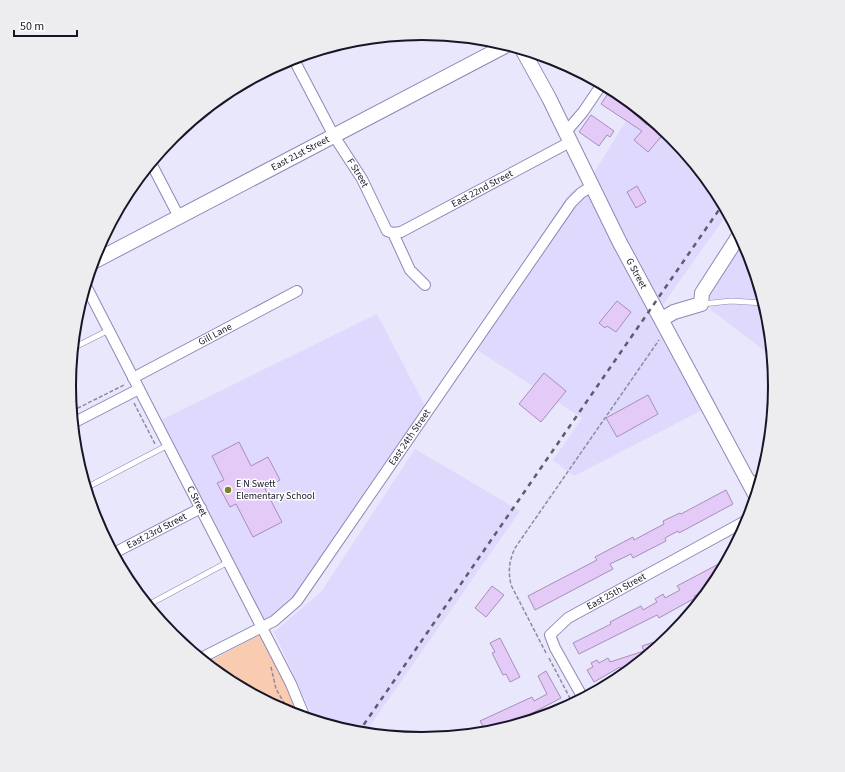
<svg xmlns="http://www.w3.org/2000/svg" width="845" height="772" font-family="'Source Sans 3',sans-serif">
<rect width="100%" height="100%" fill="#e9e7fc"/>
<path fill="#ded9fd" d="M635,106L672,137L716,190L728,213L662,306L716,403L574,476L553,460L582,418L468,344L570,193L591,178Z
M742,239L749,251L769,317L773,357L711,310L706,295Z
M377,314L426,408L293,599L265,622L159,421Z
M415,449L520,511L365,733L353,732L303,717L311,713L274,632L321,592Z"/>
<path fill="#f9ccb2" d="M263,633L302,716C268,706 233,685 206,663Z"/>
<path fill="#e4caf6" stroke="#a98dbb" d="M611,89L634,105L631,111L647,125L652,120L666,131L648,152L634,140L642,131L601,104Z
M591,115L614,131L610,137L607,135L599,146L579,132Z
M637,186L646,202L636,208L627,192Z
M617,301L631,312L616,332L607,326L605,328L599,323Z
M544,373L566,391L541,422L519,404Z
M648,395L658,414L617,437L606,418Z
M239,442L251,466L268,457L280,480L265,489L282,522L253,537L236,504L230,507L217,483L224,480L212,456Z
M726,490L733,504L679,533L678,531L665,538L666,541L633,558L631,554L610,564L613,569L535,610L528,596L597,560L595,557L633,537L634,540L664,524L663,521L680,513L681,514Z
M728,559L714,585L694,596L695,598L659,618L657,615L579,654L573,643L611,624L610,622L641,606L643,610L657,602L655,599L663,594L665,598L680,590L677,586Z
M492,586L504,595L486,617L475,608Z
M669,637L635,666L622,671L620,667L594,682L587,670L593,667L591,663L597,660L599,663L608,658L610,662L644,651L642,646Z
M500,638L520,677L510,682L506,674L503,675L492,653L495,652L490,643Z
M546,671L561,698L504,728L491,732L467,735L483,726L480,721L532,697L534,701L547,694L538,676Z"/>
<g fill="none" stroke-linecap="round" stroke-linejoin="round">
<defs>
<path id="lane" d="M702,304L731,301L764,303
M73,348L109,330
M86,488L168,445
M148,605L228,562"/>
<g id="street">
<path id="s1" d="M293,58L334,136L362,179L387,231L393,233L410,270L425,285"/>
<path d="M565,133L583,112L602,84"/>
<path d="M151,163L179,217"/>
<path id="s2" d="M393,233L401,232L570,142"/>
<path id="s3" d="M86,286L291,684L305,718"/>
<path id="s4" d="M133,378L297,291"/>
<path d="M73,423L139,389"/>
<path d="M750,484L762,478"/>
<path id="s5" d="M114,553L201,508"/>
<path id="s6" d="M201,658L274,621L297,601L571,203L581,193L592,186"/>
<path id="s7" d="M583,698L555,648L550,635L568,618L749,519"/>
</g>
<g id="secondary">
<path id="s8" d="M522,49L549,98L619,241L756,496"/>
<path id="s9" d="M93,262L507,45"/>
<path d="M662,319L674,312L701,304L702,293L740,234"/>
</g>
</defs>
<use href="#lane" stroke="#8f87b7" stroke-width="6"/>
<use href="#street" stroke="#8f87b7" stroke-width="12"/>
<use href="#secondary" stroke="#8f87b7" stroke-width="16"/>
<path stroke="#8e8b9f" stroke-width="1.5" stroke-dasharray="4 2" stroke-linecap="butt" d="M134,403L155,444
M72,411L124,385
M546,653L511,585C508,571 509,561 515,548L659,340
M549,658L573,704
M271,667L276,689L290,713"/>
<use href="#lane" stroke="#fff" stroke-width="5"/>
<use href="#street" stroke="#fff" stroke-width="10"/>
<use href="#secondary" stroke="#fff" stroke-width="14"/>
<path stroke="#5f5c6f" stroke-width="2.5" stroke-dasharray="5 5" stroke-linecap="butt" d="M358,733L723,204"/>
</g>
<circle fill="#7c802a" stroke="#fff" stroke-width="1.5" cx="228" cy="490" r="4"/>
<g text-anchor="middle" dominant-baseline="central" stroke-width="3" stroke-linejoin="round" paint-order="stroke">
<g font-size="10" fill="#181527" stroke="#fff">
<text stroke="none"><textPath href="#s9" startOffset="234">East 21st Street</textPath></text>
<text stroke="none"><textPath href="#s1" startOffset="132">F Street</textPath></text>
<text stroke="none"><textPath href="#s2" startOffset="100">East 22nd Street</textPath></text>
<text stroke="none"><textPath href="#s8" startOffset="252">G Street</textPath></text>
<text stroke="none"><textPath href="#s4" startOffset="93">Gill Lane</textPath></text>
<text stroke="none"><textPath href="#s6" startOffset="311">East 24th Street</textPath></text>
<text stroke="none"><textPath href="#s3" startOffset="242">C Street</textPath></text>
<text stroke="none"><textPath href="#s5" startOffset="48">East 23rd Street</textPath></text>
<text stroke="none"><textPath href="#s7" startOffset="151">East 25th Street</textPath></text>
</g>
<g font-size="10" fill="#181527" stroke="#fff" text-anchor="start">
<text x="236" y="484">E N Swett<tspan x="236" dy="12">Elementary School</tspan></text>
</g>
</g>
<path d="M0 0H845V772H0ZM76 386a346 346 0 1 1 692 0a346 346 0 1 1-692 0Z" fill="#edecee" fill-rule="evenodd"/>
<path fill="none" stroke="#181527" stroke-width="2" d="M76 386a346 346 0 1 1 692 0a346 346 0 1 1-692 0Z"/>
<path d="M14 30v6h63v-6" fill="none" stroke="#181527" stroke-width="2"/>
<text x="20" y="30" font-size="12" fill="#181527" stroke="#ffffff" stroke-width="3" paint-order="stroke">50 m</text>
</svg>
